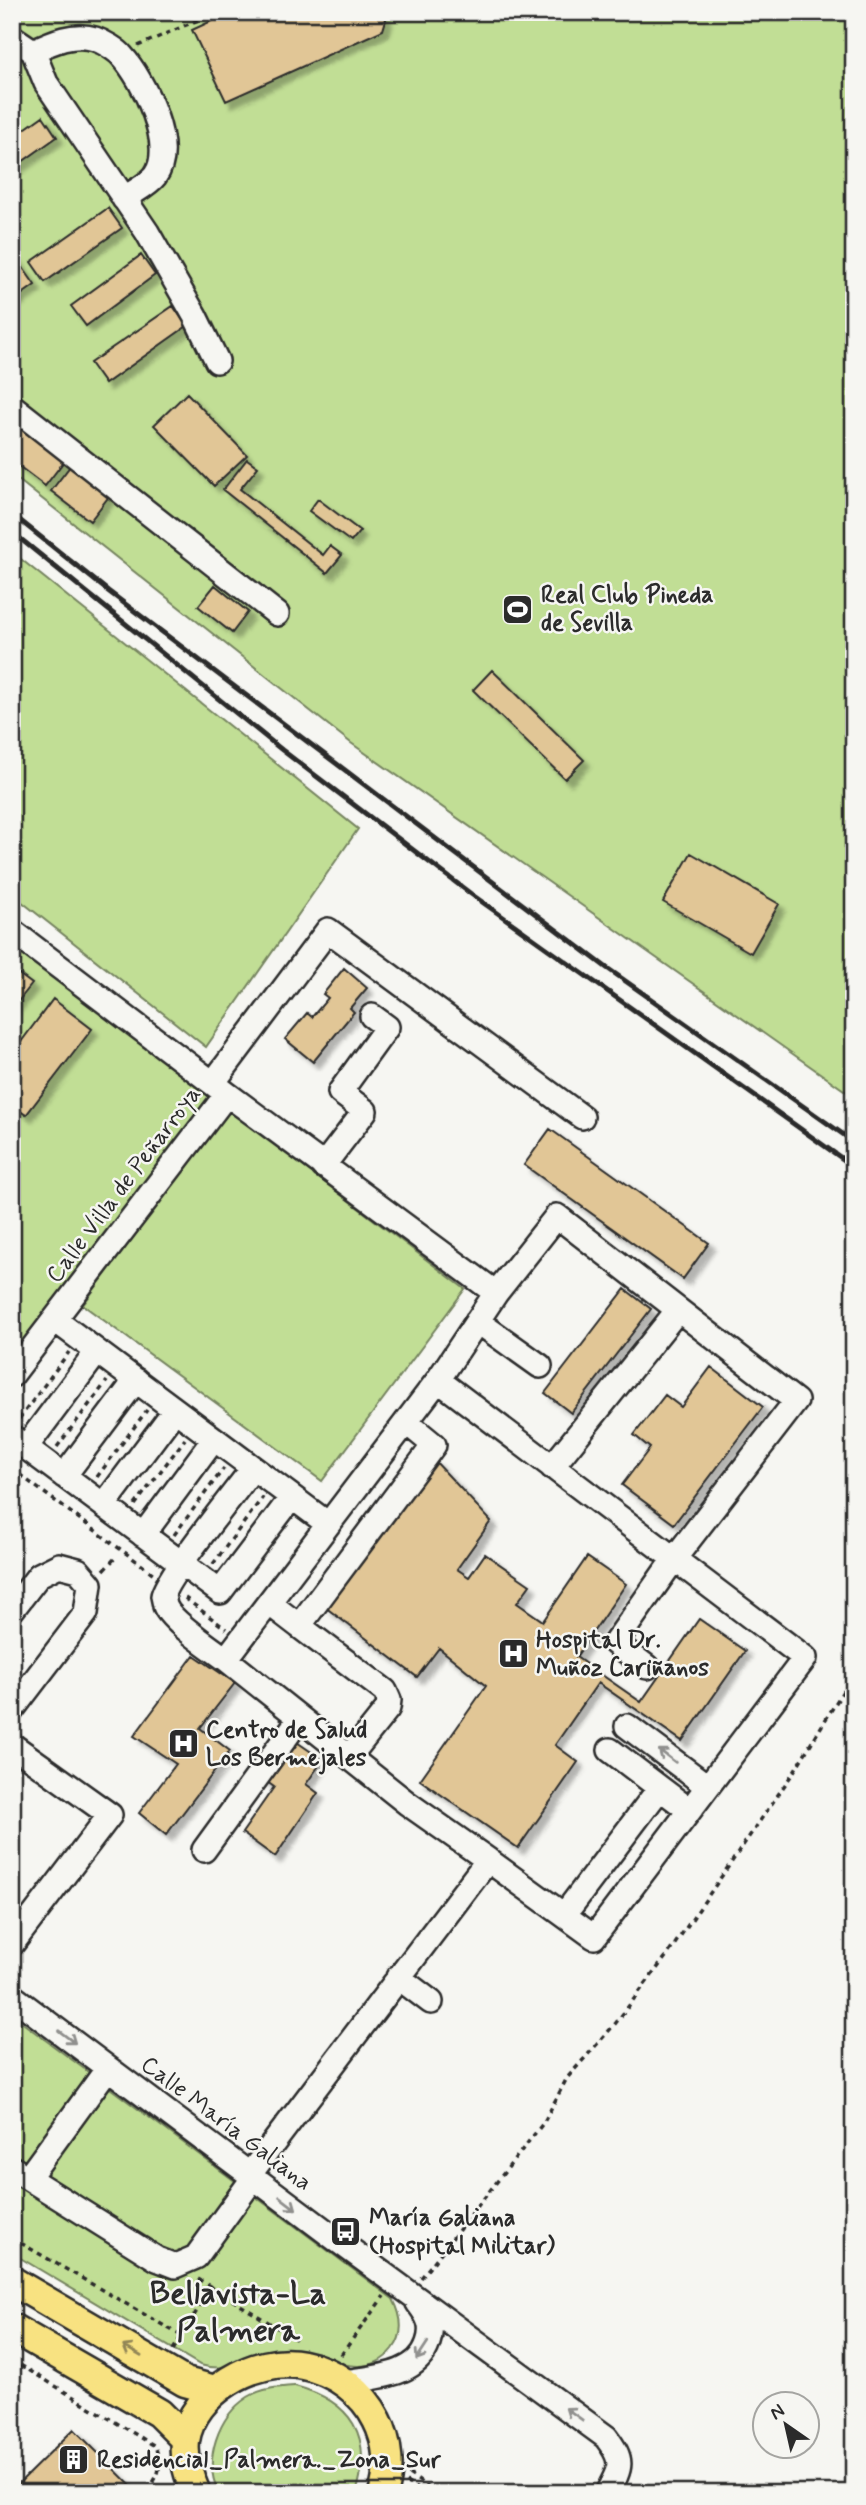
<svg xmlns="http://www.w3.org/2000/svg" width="866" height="2505" font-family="Mynerve,sans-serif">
<defs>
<filter id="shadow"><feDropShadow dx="6" dy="6" stdDeviation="2" flood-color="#0004"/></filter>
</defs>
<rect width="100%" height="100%" fill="#f6f6f2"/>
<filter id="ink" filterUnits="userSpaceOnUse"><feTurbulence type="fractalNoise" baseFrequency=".0143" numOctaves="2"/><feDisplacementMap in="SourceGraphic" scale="14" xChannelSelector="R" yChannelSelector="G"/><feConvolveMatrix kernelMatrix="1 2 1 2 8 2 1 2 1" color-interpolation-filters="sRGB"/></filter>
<g filter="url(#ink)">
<path fill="#c1de95" stroke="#768460" stroke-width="2" d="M12,12H854V1097L351,743L12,475Z
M12,552L358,829L206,1047L12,894Z
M12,945L214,1095L12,1355Z
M227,1108L465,1289L322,1481L83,1305Z
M12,2015L393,2299C402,2316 405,2333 393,2349C363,2387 315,2349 277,2350C270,2350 263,2355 256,2357C235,2366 222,2371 200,2365L12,2253Z
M295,2386C351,2401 374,2436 356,2493H219C202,2461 218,2416 248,2397C262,2388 279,2387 295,2386Z"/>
<path fill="#e1c696" stroke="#2b2b2b" stroke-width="2" filter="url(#shadow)" d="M231,12H383L386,20L383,30L226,101L192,30Z
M43,116L57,137L12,169V138Z
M108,208L122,228L45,282L31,262Z
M12,252L35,285L14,300L12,298Z
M141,255L155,275L86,326L71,306Z
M173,306L187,326L105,384L90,363Z
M187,393L247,455L214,486L154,425Z
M12,419L65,460L45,486L12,461Z
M247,459L258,467L240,489L323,555L330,546L342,555L327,573L223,490Z
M71,465L110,495L90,521L51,491Z
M318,499L360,531L351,542L309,511Z
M215,585L248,612L232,633L198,606Z
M492,670L584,760L565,779L473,690Z
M691,853L779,904L751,953L663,902Z
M344,968L367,988L350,1008L354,1012L313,1062L285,1039L307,1013L312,1017L328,998L323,994Z
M12,969L32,984L12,1009Z
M53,999L92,1029L26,1115L12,1105V1054Z
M550,1129L709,1243L683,1279L524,1165Z
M625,1289L651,1309L571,1413L545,1393Z
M711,1367L763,1407L674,1524L622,1485L650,1448L634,1435L665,1395L681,1407Z
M434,1460L491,1521L457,1569L469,1577L485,1554L530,1585L517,1603L543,1621L587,1557L626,1584L576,1657L641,1702L699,1619L745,1651L682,1741L598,1683L555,1745L578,1762L518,1848L420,1780L486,1686L439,1648L417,1677L325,1607Z
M194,1655L235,1683L200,1728L230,1751L166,1835L139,1813L176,1764L134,1736Z
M291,1738L323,1760L306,1784L318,1793L275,1857L242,1833L274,1787L263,1779Z
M74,2429L137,2492L12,2493V2490Z"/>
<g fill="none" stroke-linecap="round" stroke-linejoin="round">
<defs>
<path id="minor" d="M12,37L33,51L46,83L147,232L195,316L217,361
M33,51C52,42 74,32 95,39C104,42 117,50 122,56C143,79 177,147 155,176C148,185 133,192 124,199
M12,406L277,614
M12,931L227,1094L496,1293
M213,1083L328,930L582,1117
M323,1166L365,1111L340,1092L387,1027L372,1016
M477,1321L540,1366
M12,1375L227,1094
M438,1380L496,1293L557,1216L796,1401L674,1559L615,1643L647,1667
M12,1437L220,1592L292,1497L55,1320
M26,1447L97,1352
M552,1467L678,1310
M64,1476L136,1380
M292,1497L328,1524
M104,1505L175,1410
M143,1535L214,1439
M269,1603L299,1626L434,1445L406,1422
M12,1610L39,1575L59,1565L78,1570L90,1584L86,1613L12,1710
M299,1626L385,1691L389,1700L388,1708L349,1757
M226,1659C212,1649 171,1621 165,1606C165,1605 163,1596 163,1596C164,1580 239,1487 253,1468
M627,1726L707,1786
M12,1745L110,1815L12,1944
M610,1750L689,1810
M204,1850L300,1718
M564,1915L660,1788
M398,1977L431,2002
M12,1996L337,2240L606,2437C625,2462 621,2467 607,2493
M12,2168L157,2259L175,2266L196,2257L254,2177
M250,2174L488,1860L594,1937L805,1658L438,1380L226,1659L407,1803L488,1860
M28,2178L108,2068
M344,2382C373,2377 417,2377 428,2343C434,2326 428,2316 418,2303"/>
<path id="major" d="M12,2281L185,2382L215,2390
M12,2328L159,2413L185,2439
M196,2493C189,2477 183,2458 185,2441C192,2392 256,2355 303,2365C335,2371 363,2392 377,2420C388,2441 391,2470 383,2493"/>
</defs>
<use href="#minor" stroke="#2b2b2b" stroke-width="28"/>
<use href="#major" stroke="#2b2b2b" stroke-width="33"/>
<path stroke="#2b2b2b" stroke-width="3.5" stroke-dasharray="5 5" stroke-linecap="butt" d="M138,46L216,12
M19,1419L69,1352
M57,1447L107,1381
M12,1469L154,1574
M97,1477L147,1410
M135,1505L185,1439
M174,1535L224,1468
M213,1564L263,1497
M104,1570L117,1556
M185,1598L226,1629
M12,2238L182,2336
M421,2278L544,2122L567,2078L615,2024L668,1954L793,1773L854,1673
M198,2279L299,2341
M173,2350L212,2286
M341,2355L384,2296
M12,2360L155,2446C163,2468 160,2476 144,2493
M409,2474L436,2493
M406,2482L424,2493"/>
<use href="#minor" stroke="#f6f6f2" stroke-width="23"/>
<use href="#major" stroke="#f8e281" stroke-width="28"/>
<path stroke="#2b2b2b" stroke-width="5" d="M12,514L108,591L607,968L854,1142
M12,532L282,750L471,894L854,1167"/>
</g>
<defs><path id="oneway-shaft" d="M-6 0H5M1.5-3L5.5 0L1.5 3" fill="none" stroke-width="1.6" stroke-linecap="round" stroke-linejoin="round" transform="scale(1.75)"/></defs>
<g stroke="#90908e">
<use href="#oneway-shaft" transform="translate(667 1756) rotate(-143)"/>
<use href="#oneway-shaft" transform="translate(67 2037) rotate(37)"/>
<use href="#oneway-shaft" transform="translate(288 2203) rotate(37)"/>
<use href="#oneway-shaft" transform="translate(422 2351) rotate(123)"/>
<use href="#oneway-shaft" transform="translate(574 2414) rotate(-144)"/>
</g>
<use stroke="#928656" href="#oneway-shaft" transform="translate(132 2351) rotate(-150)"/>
</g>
<defs>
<symbol id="stadium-square" viewBox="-11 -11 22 22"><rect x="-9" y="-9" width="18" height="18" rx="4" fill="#2b2b2b" stroke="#f6f6f2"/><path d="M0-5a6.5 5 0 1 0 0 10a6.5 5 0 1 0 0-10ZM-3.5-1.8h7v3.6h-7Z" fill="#fff"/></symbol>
<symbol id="hospital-square" viewBox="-11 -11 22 22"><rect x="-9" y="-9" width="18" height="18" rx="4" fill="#2b2b2b" stroke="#f6f6f2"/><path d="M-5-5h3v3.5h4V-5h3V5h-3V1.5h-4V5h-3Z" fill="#fff"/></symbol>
<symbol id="bus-square" viewBox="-11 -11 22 22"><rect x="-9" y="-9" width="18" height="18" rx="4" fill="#2b2b2b" stroke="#f6f6f2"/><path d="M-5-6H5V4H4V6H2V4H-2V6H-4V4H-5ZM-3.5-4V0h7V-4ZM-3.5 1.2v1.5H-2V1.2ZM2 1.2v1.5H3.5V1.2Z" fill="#fff"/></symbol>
<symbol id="building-square" viewBox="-11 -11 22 22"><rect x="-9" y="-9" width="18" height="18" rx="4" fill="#2b2b2b" stroke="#f6f6f2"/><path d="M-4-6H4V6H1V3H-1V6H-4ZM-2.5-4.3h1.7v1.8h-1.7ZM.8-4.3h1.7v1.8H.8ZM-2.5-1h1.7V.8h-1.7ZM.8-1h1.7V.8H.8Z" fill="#fff"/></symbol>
</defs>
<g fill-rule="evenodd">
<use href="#stadium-square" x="500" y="592" width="35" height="35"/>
<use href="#hospital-square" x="496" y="1636" width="35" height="35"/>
<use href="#hospital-square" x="166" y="1726" width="35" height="35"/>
<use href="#bus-square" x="328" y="2214" width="35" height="35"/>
<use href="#building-square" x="56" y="2442" width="35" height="35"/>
</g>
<g text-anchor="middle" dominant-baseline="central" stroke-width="5" stroke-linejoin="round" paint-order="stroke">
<g font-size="24" font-weight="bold" fill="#2b2b2b" stroke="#f6f6f2" text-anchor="start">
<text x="541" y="595">Real Club Pineda<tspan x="541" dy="28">de Sevilla</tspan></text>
<text x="536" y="1640">Hospital Dr.<tspan x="536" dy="28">Muñoz Cariñanos</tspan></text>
<text x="206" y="1730">Centro de Salud<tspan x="206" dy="28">Los Bermejales</tspan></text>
<text x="369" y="2218">María Galiana<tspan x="369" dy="28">(Hospital Militar)</tspan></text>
<text x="97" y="2460">Residencial_Palmera._Zona_Sur</text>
</g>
<g font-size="24" fill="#2b2b2b" stroke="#f6f6f2">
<text transform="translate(124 1185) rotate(-53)">Calle Villa de Peñarroya</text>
<text transform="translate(226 2124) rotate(37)">Calle María Galiana</text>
</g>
<g font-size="32" font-weight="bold" fill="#2b2b2b" stroke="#f6f6f2">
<text x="238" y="2294">Bellavista-La<tspan x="238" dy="37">Palmera</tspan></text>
</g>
</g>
<rect width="866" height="2505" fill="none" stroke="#f6f6f2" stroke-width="42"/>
<rect x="21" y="21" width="824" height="2463" fill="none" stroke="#2b2b2b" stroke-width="2.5" filter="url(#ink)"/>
<g transform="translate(786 2425) rotate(326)"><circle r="33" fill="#f6f6f2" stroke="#a5a5a2" stroke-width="2"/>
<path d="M0-5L12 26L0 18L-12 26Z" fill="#2b2b2b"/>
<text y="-10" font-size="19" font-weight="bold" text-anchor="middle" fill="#2b2b2b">N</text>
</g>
</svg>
